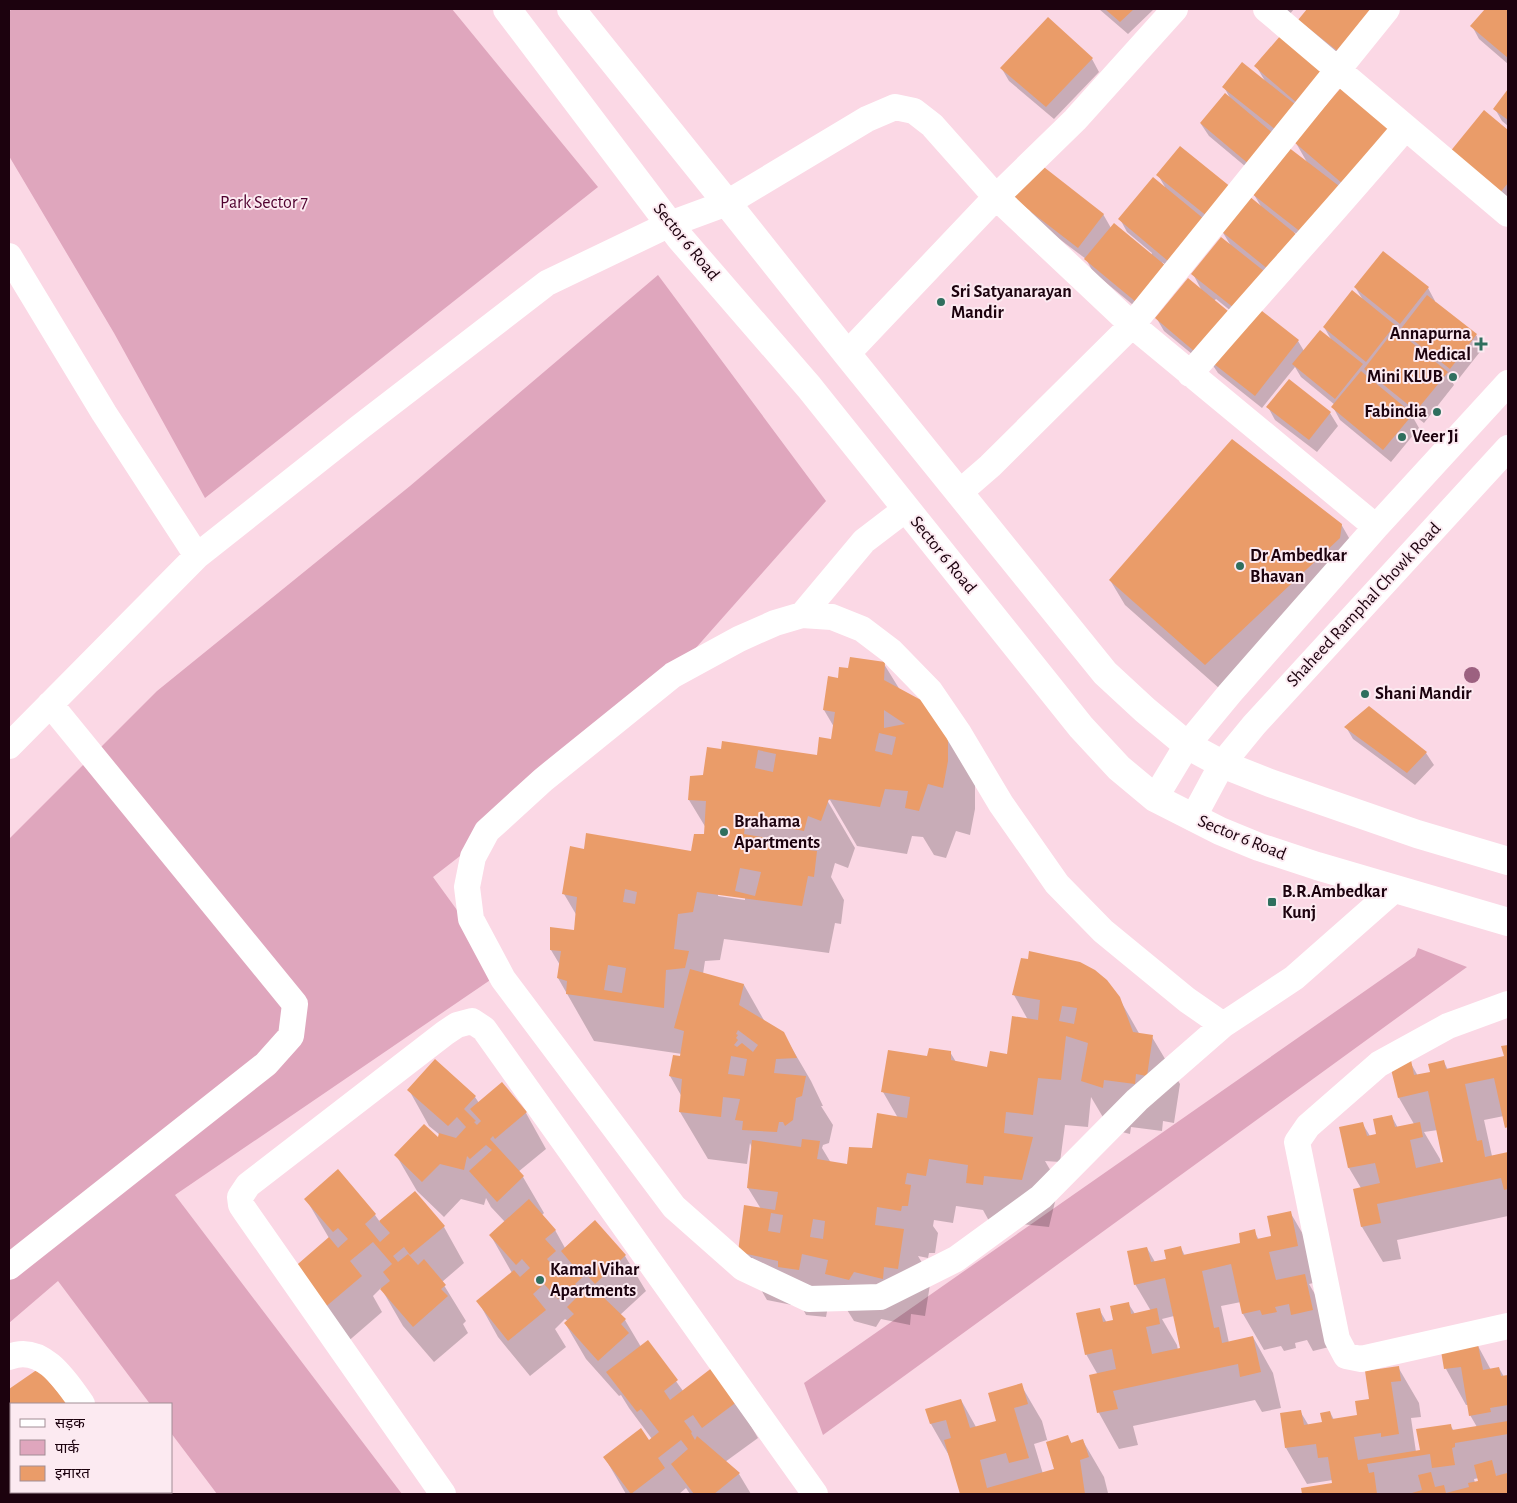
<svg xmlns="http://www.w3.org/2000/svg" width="1517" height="1503" font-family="'Alegreya Sans','Noto Sans Devanagari',sans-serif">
<rect width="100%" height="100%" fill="#fbd8e5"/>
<path fill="#dfa6bd" d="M13,9H452L598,187L205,498L114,333L9,156V11Z
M658,275L826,501L625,728L433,877L502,972L175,1195L402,1494H217L171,1433V1404H150L58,1281L9,1323V839L157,691L410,486Z
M1418,948L1467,967L823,1435L804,1383L1415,956Z"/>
<path fill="#0003" fill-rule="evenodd" d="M1099,9H1154L1128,34Z
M1281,9H1294L1289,15Z
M1309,9H1392L1347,64L1299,21Z
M1486,9H1508V64L1479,39L1472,26Z
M1048,18L1092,59L1099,72L1054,119L1009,81L1002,69Z
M1256,66L1323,73L1258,177L1209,136L1201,124L1230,98L1224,87L1265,81Z
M1508,91V126L1502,121L1495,109Z
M1485,112L1508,131V204L1458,166Z
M1394,125L1310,245L1294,232L1303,248L1258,310L1298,341L1304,351L1332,341L1324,327L1363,300L1355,287L1428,288L1435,301L1434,302L1476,335L1483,348L1457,381L1447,373L1454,385L1424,423L1410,412L1419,428L1391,462L1340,420L1333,407L1335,405L1301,377L1295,367L1262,408L1218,373L1212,364L1209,368L1164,331L1157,319L1202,291L1193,274L1231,246L1222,231L1262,208L1253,193L1308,164L1296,143ZM1216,299L1242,320L1233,317L1214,301ZM1394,325L1402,331L1407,340L1399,334Z
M1181,148L1216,229L1176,273L1162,262L1172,279L1144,314L1093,272L1086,259L1022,211L1103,214L1111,228L1151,255L1152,253L1127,232L1120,219L1165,187L1158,175Z
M1289,380L1330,413L1338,426L1317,452L1275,420L1268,407Z
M1341,524L1356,550L1220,689L1125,605L1110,580Z
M884,664L900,690L931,707L975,783V809L970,835L956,831L946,858L934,855L923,837L912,836L907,854L857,846L830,800H827L855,848L848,868L835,863L831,877L844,900L841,924L835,923L829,953L724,939L720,960L705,961L703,974L744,985L765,1022L783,1033L811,1081L823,1106H821L833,1125L829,1143L823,1145L822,1148L831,1163L848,1165L873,1149L898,1118L883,1092L928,1058L950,1052L956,1062L988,1069L1008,1055L1028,1020L1014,995L1119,998L1140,1035L1152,1037L1180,1084L1174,1123L1163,1121L1162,1131L1131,1127L1130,1134L1110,1129L1091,1097L1088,1127L1065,1125L1060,1162L1045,1161L1059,1185L1049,1227L1011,1223L994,1230L983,1210L956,1206L953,1223L934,1220L933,1226L938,1233L935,1253H929L928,1258L918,1256L931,1278L925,1316L911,1314L910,1325L881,1319L876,1327L854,1321L844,1305L829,1301L826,1317L806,1315L802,1307L767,1300L739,1252L761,1209L748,1188L752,1148L750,1143L747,1164L708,1159L680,1112L682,1097L670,1076L681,1058L682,1054L594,1041L558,978L560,965L551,950L576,931L577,916L564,894L585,850L692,852L705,835L706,828L689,800L722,750L723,742L818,756L832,740L834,727L824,710L839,679L849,670ZM718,894L745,897V900L718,896Z
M1346,727L1426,753L1434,765L1415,785L1353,739Z
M1508,1046V1130L1504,1116L1484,1120L1492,1156L1508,1153V1216L1397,1240L1401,1259L1383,1262L1362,1227L1361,1188L1349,1168L1340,1128L1362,1123L1370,1136L1378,1135L1392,1117L1398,1128L1414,1124L1399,1098L1410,1062L1418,1076L1431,1073L1444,1062L1448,1070L1505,1057L1503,1047ZM1438,1130L1445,1163L1441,1164L1440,1159L1424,1132Z
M502,1084L526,1113L546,1149L518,1172L523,1177L544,1213L542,1215L555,1230L565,1248L595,1221L625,1256L646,1291L620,1315L625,1320L641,1347L648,1342L683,1391L737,1402L758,1438L725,1462L739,1474L751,1494H690L686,1488L679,1494H626L605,1458L649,1442L652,1439L629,1408L621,1395L619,1396L586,1359L565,1323L568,1321L565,1319L555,1329L566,1347L530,1376L498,1337L478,1301L512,1273L491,1236L505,1222L491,1207L486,1198L484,1205L461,1199L444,1217L417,1191L396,1155L439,1140L440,1135L429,1126L409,1090L475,1097L479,1103Z
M338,1171L375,1215L380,1222L415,1193L444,1227L464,1263L442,1282L466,1321L463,1324L468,1333L434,1362L403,1326L381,1288L373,1296L382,1312L345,1344L313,1307L329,1238L306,1199Z
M1290,1212L1311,1248L1318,1282L1309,1284L1325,1311L1333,1346L1313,1351L1307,1340L1295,1343L1296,1348L1284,1351L1281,1346L1264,1350L1243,1314L1241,1302L1221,1306L1229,1343L1253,1337L1273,1373L1281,1408L1262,1412L1255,1400L1133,1426L1138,1445L1119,1449L1099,1413L1091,1376L1098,1375L1086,1354L1099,1309L1107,1323L1114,1321L1128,1303L1135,1314L1151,1311L1135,1284L1147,1248L1155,1262L1168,1260L1181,1248L1185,1256L1242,1244L1254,1231L1259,1240L1272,1237ZM1174,1316L1182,1349L1178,1350L1177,1345L1162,1319Z
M1478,1346L1491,1370L1499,1368L1504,1377L1508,1376V1473L1505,1474L1508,1479V1494H1303L1302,1489L1333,1484V1480L1307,1484L1286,1448L1300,1411L1309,1426L1323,1423L1330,1412L1334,1420L1358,1416L1398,1367L1419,1403L1421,1417L1411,1418L1416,1452L1421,1451L1450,1425L1454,1431L1477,1427L1470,1415L1468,1405H1466L1446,1369L1442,1352ZM1479,1478L1480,1481L1475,1483L1474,1479Z
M38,1371L66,1404H11V1492H61L58,1494H9V1391Z
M1021,1385L1042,1421L1048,1443L1068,1437L1072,1444L1083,1441L1104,1477L1108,1493L1104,1494H961L951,1459L931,1424L927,1410L961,1400L976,1427L998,1422ZM1047,1440L1055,1470L1043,1474L1034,1444Z
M101,1492H127L129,1494H100Z"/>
<path fill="#ea9c69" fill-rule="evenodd" d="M1105,9H1134L1120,22Z
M1307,9H1375L1339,52L1298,20Z
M1485,9H1508V58L1470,26Z
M1048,17L1093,58L1046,107L1000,68Z
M1281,35L1324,72L1297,103L1254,66Z
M1242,62L1296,105L1276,130L1222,87Z
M1346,82L1395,124L1343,184L1294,142Z
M1508,89V120L1493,109Z
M1225,93L1275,135L1250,165L1200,123Z
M1484,110L1508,130V183L1499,194L1449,153Z
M1180,146L1232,188L1208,217L1156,175Z
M1288,147L1339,186L1302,233L1251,193Z
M1040,164L1104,214L1078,248L1013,198Z
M1153,177L1204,219L1168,261L1118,219Z
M1249,196L1297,235L1269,270L1221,231Z
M1114,223L1166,266L1136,302L1084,259Z
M1221,237L1269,275L1239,312L1191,274Z
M1383,251L1429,287L1400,324L1354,287Z
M1188,278L1234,316L1201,357L1155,318Z
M1352,290L1395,325L1366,362L1323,327Z
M1427,295L1477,334L1450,369L1400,330Z
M1253,304L1299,340L1255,396L1209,360Z
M1395,329L1448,372L1416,411L1364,369Z
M1320,330L1363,364L1335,399L1292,364Z
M1361,371L1413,414L1383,450L1331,407Z
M1289,379L1331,412L1309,440L1266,407Z
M1232,439L1342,524L1340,538L1205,665L1109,580Z
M850,657L885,662L884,680L932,706L948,734V761L943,788L928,784L919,811L905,808L908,791L885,789L880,807L829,799L821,821L808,816L804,831L746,820L744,834L783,841V847L817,851L814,877L808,876L802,906L697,892L693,912L678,914L674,949L689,951L685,968L666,970L664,1008L566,994L567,981L557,978L561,951L550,950V927L574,930L577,897L562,894L570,846L584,849L586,833L691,851L694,834H704L706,801L688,800L690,776L703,775L707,747L721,749L722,741L817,755L819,737L831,739L835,712L823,710L828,676L838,678L839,667L848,668ZM884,710L905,724L884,728ZM879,733L896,737L892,755L875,751ZM758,750L776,754L773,772L755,768ZM740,868L761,872L755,896L735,891ZM625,889L637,892L635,904L623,902ZM608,965L626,968L622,993L604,990Z
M1369,706L1427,752L1407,773L1344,727Z
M1029,951L1080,962L1095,970L1107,980L1120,997L1133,1032L1153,1035L1147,1076L1136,1074L1135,1084L1104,1080L1103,1088L1081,1081L1088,1043L1066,1036L1061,1080L1038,1078L1033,1115L1006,1112L1004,1133L1033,1137L1022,1180L984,1176L983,1185L966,1183L968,1165L929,1159L926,1176L907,1173L905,1184L911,1185L908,1206H902L901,1211L877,1207L875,1225L904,1229L898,1269L884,1267L883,1279L854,1272L849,1280L825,1274L828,1260L802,1254L799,1270L778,1267V1261L738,1252L744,1205L775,1210L778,1192L747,1188L752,1140L801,1147L802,1139L820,1141L817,1159L847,1164L849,1147L872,1148L877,1113L907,1118L910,1097L881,1092L888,1050L927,1056L929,1048L951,1051V1060L987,1067L990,1051L1007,1054L1012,1016L1038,1020L1040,1000L1012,995L1021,958L1028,959ZM1062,1006L1077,1008L1074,1024L1059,1021ZM771,1213L783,1215L780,1233L768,1231ZM813,1219L825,1221L823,1239L810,1237Z
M690,969L744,984L739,1005L784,1032L797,1058L776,1059L774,1073L806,1076L802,1096L796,1098L793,1120L785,1126L783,1122H779L777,1132L742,1130L743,1121L735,1120L740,1099L723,1097L721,1117L679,1112L682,1079L669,1076L673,1055L680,1056L684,1031L674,1028ZM738,1030L758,1045L753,1052L742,1043L737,1047L734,1045L738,1040L736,1038L738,1035L736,1034ZM731,1056L747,1059L744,1076L728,1074Z
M1508,1045V1127L1505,1128L1494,1078L1465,1084L1477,1141L1482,1140L1485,1157L1508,1152V1189L1504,1190L1501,1178L1377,1204L1381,1223L1361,1227L1353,1189L1380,1183L1375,1163L1348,1168L1339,1127L1363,1122L1367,1136L1376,1134L1373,1119L1392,1115L1395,1127L1420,1122L1423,1137L1410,1140L1416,1168L1443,1162L1428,1091L1398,1098L1390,1065L1411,1060L1414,1075L1430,1072L1428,1064L1444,1060L1446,1069L1504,1056L1501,1046Z
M435,1059L476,1096L464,1109L476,1121L474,1122L477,1125L481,1121L470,1109L502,1082L527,1112L495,1139L493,1136L490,1139L524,1176L497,1202L469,1171L492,1150L486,1145L470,1159L467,1156L464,1170L440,1164L422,1182L394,1155L424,1124L438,1137L439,1133L456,1138L466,1127L457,1117L448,1126L407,1090Z
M338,1169L376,1214L365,1224L380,1242L390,1233L379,1221L415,1191L445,1226L410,1255L404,1247L393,1256L398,1262L408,1254L418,1265L424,1259L446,1285L441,1289L448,1296L413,1327L380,1289L390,1281L383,1272L392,1264L373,1242L350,1261L362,1276L323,1309L291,1270L329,1237L338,1248L348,1239L338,1228L333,1232L304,1199Z
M529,1199L556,1230L545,1239L556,1251L547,1259L561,1274L572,1264L561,1251L595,1220L626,1255L595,1284L586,1274L575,1284L583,1292L588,1286L598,1296L600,1294L626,1319L621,1324L629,1333L598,1361L564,1323L574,1314L567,1307L577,1297L569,1289L558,1299L544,1284L533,1294L546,1310L508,1341L476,1301L514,1270L520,1277L530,1268L522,1259L516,1265L489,1235Z
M1291,1211L1298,1246L1269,1252L1276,1280L1305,1274L1313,1310L1291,1315L1289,1304L1275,1307L1277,1312L1262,1315L1260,1310L1242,1314L1231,1264L1202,1271L1214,1328L1219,1327L1222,1343L1253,1336L1261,1372L1240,1377L1238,1364L1113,1391L1118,1409L1097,1413L1089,1375L1116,1369L1112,1349L1085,1355L1076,1313L1100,1308L1103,1322L1113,1320L1110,1306L1129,1302L1131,1314L1157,1308L1160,1324L1146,1327L1152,1354L1180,1348L1165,1278L1134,1285L1127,1251L1147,1247L1151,1262L1166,1259L1164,1250L1181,1246L1183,1255L1240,1243L1239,1233L1255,1229L1257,1239L1271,1236L1267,1216Z
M648,1340L678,1380L664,1391L670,1400L713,1367L738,1401L702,1428L693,1415L684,1421L692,1432L691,1433L695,1440L697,1436L740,1473L714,1494H694L671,1464L688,1449L681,1440L658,1458L665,1468L631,1494L603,1457L641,1428L649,1440L659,1432L641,1409L637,1412L606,1372Z
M1478,1345L1483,1370L1499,1367L1501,1376L1508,1375V1405L1490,1408L1491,1412L1469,1416L1461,1367L1444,1369L1441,1351Z
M1399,1366L1401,1381L1391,1382L1399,1434L1381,1437V1433L1354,1437L1358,1460L1420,1450L1416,1429L1451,1424L1452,1430L1508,1421V1434L1455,1443V1447L1452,1448L1455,1465L1432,1468L1430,1454L1367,1464L1369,1473L1374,1472L1377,1494H1302L1301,1488L1332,1483L1328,1457L1318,1458L1316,1444L1285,1448L1280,1413L1301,1410L1304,1425L1322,1422L1320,1413L1330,1411L1332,1419L1357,1415L1355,1401L1369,1399L1365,1371Z
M38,1369L68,1404H11V1492H22L19,1494H9V1389Z
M1022,1383L1028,1404L1014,1408L1029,1458L1009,1463L1006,1453L980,1460L987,1488L1054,1469L1046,1442L1068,1435L1071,1443L1083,1439L1089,1457L1080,1460L1085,1494H960L944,1440L951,1438L946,1420L930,1424L925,1409L961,1399L970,1428L996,1421L988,1393Z
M1492,1460L1496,1476L1507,1473L1508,1494H1412V1493L1422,1490L1418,1475L1431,1472L1435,1487L1444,1485L1446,1493L1469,1487L1468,1483L1478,1481L1474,1465Z
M101,1492H129L130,1494H98Z"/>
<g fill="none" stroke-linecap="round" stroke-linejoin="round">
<path stroke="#fff" stroke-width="26" d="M1266,9L1508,214
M9,256L104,413L197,556
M847,354L996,197L1075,120L1175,9
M1190,374C1261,291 1335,211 1405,128
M960,492L990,466L1132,325L1387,9
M802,615L864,541L906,509
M9,746L197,556L360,427L547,283L670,224L727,203L867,119L895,107L914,111L932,125L996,197L1132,325L1376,527
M1155,798L1187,745L1230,693L1376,527L1508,383
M1193,818L1222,764L1254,725L1508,448
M1508,1004L1448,1026L1379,1064L1308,1126L1297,1142L1337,1339L1346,1356L1361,1359L1508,1326
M1223,1025L1187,1000L1103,931L1057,884L1001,804L958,732L930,691L891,651L862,629L832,617L802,615L775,623L739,639L673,675L543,780L487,831L473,857L467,887L471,919L503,979L674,1207L743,1268L809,1299L880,1297L956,1259L1041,1197L1137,1100L1223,1025L1294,978L1395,889
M9,1267L266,1064L291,1036L295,1004L50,704
M9,1357C42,1343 66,1381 82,1404
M144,1492L145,1494
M443,1494L245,1211L241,1205L240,1197L248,1185L445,1033L457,1025L472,1021L484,1029L815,1494"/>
<path stroke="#fff" stroke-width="28" d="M507,9L680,238L809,387L1081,727L1119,768L1155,798L1220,831L1259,847L1317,866L1508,922
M571,9L727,203L847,354L1105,673L1145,710L1187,745L1222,764L1270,783L1417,834L1508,861"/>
</g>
<circle fill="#9c6180" cx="1472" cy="675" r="8"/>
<g fill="#2f6f5e" stroke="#fceaf1" stroke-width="2">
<circle cx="941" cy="302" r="5"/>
<path d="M1478.5 336.5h5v5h5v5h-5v5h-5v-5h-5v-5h5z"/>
<circle cx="1453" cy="377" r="5"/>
<circle cx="1437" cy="412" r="5"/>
<circle cx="1402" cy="437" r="5"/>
<circle cx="1240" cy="566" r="5"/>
<circle cx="1365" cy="694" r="5"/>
<circle cx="724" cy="832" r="5"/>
<rect x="1267" y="897" width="10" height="10" rx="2.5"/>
<circle cx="540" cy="1280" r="5"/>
</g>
<g text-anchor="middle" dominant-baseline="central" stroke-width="4" stroke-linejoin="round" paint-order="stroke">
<g font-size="18" fill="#4f002e" stroke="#fceaf1">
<text x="264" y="203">Park Sector 7</text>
</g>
<g font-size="18" fill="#1c020e" stroke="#fceaf1">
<text transform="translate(686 242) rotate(51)">Sector 6 Road</text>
<text transform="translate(943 555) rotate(51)">Sector 6 Road</text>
<text transform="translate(1364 605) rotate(-47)">Shaheed Ramphal Chowk Road</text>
<text transform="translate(1242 838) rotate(22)">Sector 6 Road</text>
</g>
<g font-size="18" font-weight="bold" fill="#1c020e" stroke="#fceaf1" text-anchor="start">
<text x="951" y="292">Sri Satyanarayan<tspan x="951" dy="21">Mandir</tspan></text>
<text x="1471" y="334" text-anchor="end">Annapurna<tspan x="1471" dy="21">Medical</tspan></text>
<text x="1443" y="377" text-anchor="end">Mini KLUB</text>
<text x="1427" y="412" text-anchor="end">Fabindia</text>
<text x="1412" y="437">Veer Ji</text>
<text x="1250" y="556">Dr Ambedkar<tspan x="1250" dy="21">Bhavan</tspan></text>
<text x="1375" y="694">Shani Mandir</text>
<text x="734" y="822">Brahama<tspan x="734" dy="21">Apartments</tspan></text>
<text x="1282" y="892">B.R.Ambedkar<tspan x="1282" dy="21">Kunj</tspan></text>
<text x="550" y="1270">Kamal Vihar<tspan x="550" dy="21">Apartments</tspan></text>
</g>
</g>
<rect width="1517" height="1503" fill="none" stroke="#1c020e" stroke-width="20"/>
<rect x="10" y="1403" width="162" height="90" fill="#fceaf1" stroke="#a28d96"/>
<rect x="20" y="1419" width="25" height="8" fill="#ffffff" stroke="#a28d96"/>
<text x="55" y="1428" font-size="15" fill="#1c020e">सड़क</text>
<rect x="20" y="1440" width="25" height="15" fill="#dfa6bd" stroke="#a28d96"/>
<text x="55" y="1453" font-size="15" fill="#1c020e">पार्क</text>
<rect x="20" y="1466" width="25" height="15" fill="#ea9c69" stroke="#a28d96"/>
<text x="55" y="1478" font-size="15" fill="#1c020e">इमारत</text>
</svg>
